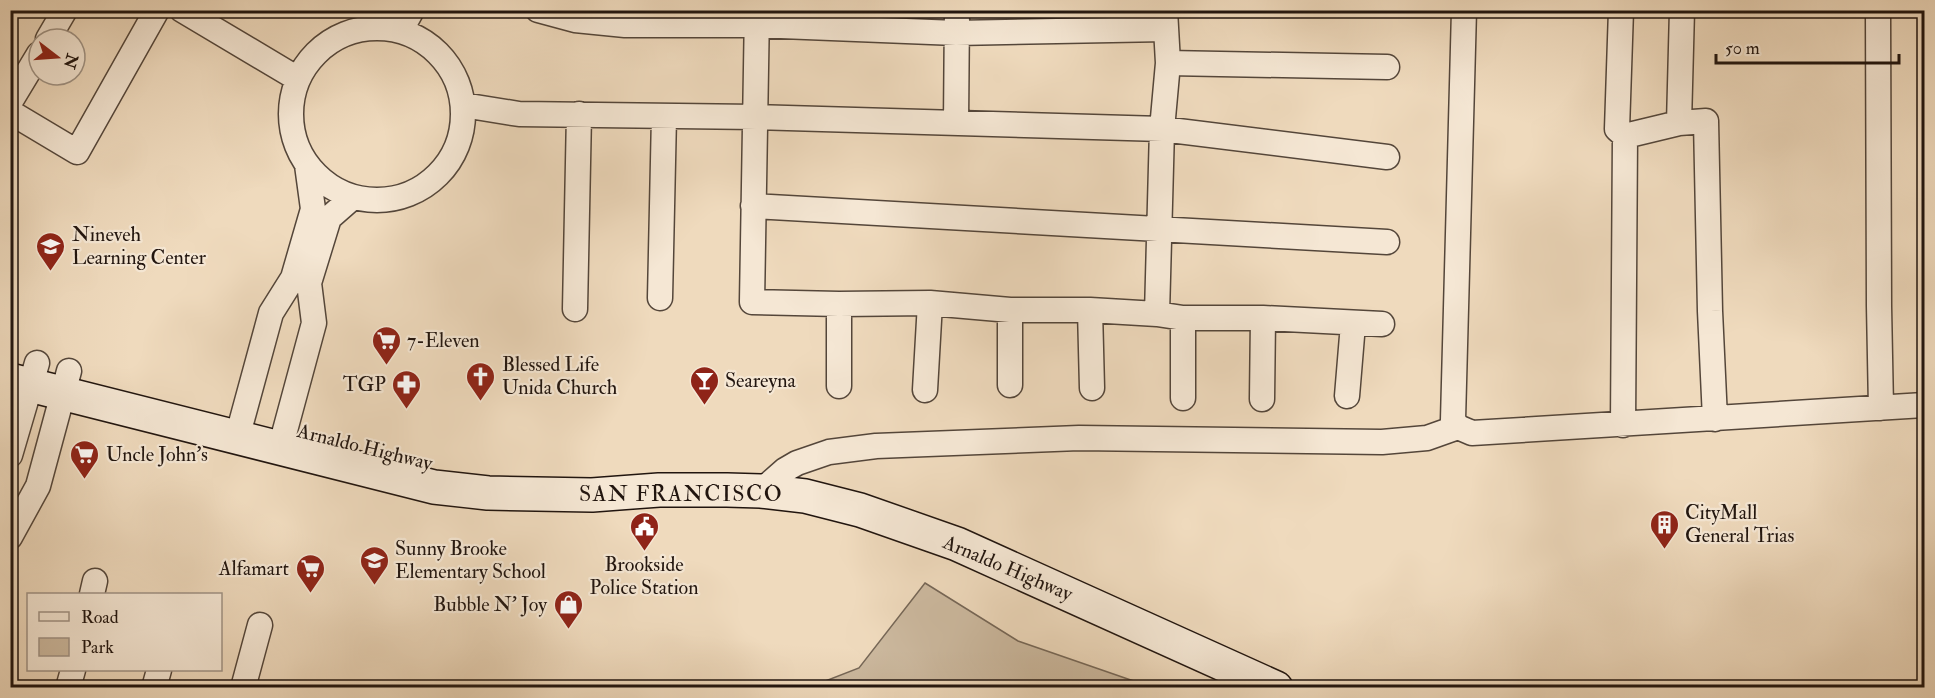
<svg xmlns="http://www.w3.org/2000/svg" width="1935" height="698" font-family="'IM FELL Double Pica',serif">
<rect width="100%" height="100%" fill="#efdabd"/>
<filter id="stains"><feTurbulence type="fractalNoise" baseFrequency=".00333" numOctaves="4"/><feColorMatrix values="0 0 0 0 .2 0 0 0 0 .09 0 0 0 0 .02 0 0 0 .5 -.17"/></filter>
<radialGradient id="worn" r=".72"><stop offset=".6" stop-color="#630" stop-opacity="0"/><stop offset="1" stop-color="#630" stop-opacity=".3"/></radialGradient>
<path fill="#ccb99f" stroke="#766757" stroke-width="1.5" d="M925,583L1018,641L1151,687H810L859,668Z"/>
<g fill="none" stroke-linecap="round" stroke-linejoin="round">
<defs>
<path id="minor" d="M182,10L298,79
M538,10L575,20L625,25H757L956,33L1166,29
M757,10L752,302L839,304L930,303L1010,310H1090L1157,314L1183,318H1263L1382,324
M1464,10L1453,420L1458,427L1472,433L1924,405
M1621,10L1617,129L1625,136
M1878,10L1879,306L1881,408
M291 114a86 86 0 1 1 172 0a86 86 0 1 1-172 0Z
M401,30L412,10
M48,39L65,10
M1168,63L1387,67
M10,102L39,54
M463,105L519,114L756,117L1162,129L1387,157
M10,112L77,152L157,10
M956,123L957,10
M1679,123L1682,10
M753,206L1387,242
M660,298L664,116
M575,309L579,114
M1090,310L1092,388
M1157,314L1162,129L1168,63L1165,10
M1010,385V310
M839,386V304
M925,390L930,303
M1347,396L1353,324
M1183,398V318
M1262,399L1263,318
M1623,425L1625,136L1679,123L1706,121L1710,311L1715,419
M237,438L271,313L293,278L313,209L307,165
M280,449L314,323L309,283L329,218L353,197
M10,455L37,363
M761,491L785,470L797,463L829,452L876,446L1079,438L1382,442L1427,438L1458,427
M10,537L38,486L69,371
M92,594L95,581
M68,688L73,670
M154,688L159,670
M243,688L260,625"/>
<path id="secondary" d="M10,380L434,487L488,493L592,495L659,490H727L761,491L805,496L860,510L957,544L1276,688"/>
</defs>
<use href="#minor" stroke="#54463a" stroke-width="27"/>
<use href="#secondary" stroke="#21150f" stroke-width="36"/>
<use href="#minor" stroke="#f5e7d4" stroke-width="24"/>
<use href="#secondary" stroke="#f5e7d4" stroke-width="33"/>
</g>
<defs>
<symbol id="school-pin" viewBox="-11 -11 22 30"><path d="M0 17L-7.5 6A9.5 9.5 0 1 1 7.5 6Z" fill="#8f2418" stroke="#f5e7d4"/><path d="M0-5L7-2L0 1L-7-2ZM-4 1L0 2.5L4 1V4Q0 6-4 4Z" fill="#fff"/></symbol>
<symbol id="supermarket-pin" viewBox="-11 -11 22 30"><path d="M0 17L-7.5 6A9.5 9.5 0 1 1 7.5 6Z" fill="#8f2418" stroke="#f5e7d4"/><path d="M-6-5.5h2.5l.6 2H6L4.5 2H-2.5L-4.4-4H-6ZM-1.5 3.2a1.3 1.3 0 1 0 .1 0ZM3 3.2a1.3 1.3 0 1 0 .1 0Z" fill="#fff"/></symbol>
<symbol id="church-pin" viewBox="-11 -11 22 30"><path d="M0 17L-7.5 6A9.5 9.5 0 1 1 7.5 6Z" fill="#8f2418" stroke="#f5e7d4"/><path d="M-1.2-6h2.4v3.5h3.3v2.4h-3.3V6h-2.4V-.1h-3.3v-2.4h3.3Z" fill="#fff"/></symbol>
<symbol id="bar-pin" viewBox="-11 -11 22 30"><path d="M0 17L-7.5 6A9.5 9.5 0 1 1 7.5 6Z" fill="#8f2418" stroke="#f5e7d4"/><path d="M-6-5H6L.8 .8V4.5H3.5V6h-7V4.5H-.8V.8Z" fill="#fff"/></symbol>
<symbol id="pharmacy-pin" viewBox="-11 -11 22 30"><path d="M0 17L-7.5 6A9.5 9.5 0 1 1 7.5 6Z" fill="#8f2418" stroke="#f5e7d4"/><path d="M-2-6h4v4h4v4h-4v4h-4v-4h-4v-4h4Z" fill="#fff"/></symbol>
<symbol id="building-pin" viewBox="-11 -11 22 30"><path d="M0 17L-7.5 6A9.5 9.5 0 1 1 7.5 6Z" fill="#8f2418" stroke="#f5e7d4"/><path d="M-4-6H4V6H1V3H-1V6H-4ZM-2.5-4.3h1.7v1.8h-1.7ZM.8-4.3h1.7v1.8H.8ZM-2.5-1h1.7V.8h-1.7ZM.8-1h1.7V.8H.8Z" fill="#fff"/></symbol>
<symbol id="civic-pin" viewBox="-11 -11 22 30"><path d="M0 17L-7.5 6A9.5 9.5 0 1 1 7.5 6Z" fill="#8f2418" stroke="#f5e7d4"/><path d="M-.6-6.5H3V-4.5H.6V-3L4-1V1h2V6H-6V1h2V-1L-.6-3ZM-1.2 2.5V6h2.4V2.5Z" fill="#fff"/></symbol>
<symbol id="shop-pin" viewBox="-11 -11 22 30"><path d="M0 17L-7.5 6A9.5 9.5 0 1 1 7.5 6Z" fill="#8f2418" stroke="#f5e7d4"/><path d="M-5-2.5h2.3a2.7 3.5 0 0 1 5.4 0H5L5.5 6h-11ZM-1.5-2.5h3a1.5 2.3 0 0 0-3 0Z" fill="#fff"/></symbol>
</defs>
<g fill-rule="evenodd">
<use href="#school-pin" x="34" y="230" width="33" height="45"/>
<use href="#supermarket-pin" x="370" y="324" width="33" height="45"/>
<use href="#church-pin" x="464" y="360" width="33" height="45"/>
<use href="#bar-pin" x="688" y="364" width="33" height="45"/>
<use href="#pharmacy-pin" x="390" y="368" width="33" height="45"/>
<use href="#supermarket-pin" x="68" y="438" width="33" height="45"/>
<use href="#building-pin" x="1648" y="508" width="33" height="45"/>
<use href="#civic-pin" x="628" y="510" width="33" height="45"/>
<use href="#school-pin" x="358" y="544" width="33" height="45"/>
<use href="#supermarket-pin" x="294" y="552" width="33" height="45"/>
<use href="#shop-pin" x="552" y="588" width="33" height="45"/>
</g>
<g text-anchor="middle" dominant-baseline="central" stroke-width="4.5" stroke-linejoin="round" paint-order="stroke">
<g font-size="20" fill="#21150f" stroke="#f5e7d4" text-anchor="start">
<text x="72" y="234">Nineveh<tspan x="72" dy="23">Learning Center</tspan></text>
<text x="407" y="340">7-Eleven</text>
<text x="502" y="364">Blessed Life<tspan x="502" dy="23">Unida Church</tspan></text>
<text x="725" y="380">Seareyna</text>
<text x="386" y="384" text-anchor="end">TGP</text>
<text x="106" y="454">Uncle John's</text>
<text x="1685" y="512">CityMall<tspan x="1685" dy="23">General Trias</tspan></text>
<text x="395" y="548">Sunny Brooke<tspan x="395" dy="23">Elementary School</tspan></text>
<text x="644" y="564" text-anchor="middle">Brookside<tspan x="644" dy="23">Police Station</tspan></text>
<text x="289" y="568" text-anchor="end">Alfamart</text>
<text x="547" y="604" text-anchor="end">Bubble N' Joy</text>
</g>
<g font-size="20" fill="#21150f" stroke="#f5e7d4">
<text transform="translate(365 447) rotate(14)">Arnaldo Highway</text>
<text transform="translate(1008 568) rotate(23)">Arnaldo Highway</text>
</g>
<g font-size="22" letter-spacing="1.5" fill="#21150f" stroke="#f5e7d4">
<text x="681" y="494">SAN FRANCISCO</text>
</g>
</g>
<rect width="1935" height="698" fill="none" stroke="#efdabd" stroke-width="36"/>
<rect x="12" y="12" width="1911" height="674" fill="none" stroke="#21150f" stroke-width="3"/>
<rect x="18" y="18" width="1899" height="662" fill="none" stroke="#21150f" stroke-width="1.5"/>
<rect x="27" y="593" width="195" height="78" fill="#f5e7d4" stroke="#a09385" stroke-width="1.5"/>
<rect x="39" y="612" width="30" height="9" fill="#f5e7d4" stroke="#a09385" stroke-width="1.5"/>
<text x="81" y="623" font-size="18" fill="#21150f">Road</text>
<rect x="39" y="638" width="30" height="18" fill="#ccb99f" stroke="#a09385" stroke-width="1.5"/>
<text x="81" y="653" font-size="18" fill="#21150f">Park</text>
<g transform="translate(57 57) rotate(107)"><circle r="28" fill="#f5e7d4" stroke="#a09385" stroke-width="1.5"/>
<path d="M0-4.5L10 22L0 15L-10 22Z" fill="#8f2418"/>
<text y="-9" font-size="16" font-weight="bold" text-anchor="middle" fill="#21150f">N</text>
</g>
<path d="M1716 54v9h183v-9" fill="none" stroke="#21150f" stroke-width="3"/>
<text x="1725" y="54" font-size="18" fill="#21150f" stroke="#f5e7d4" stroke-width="4.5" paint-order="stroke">50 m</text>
<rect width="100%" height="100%" filter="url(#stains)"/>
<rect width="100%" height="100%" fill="url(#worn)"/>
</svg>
